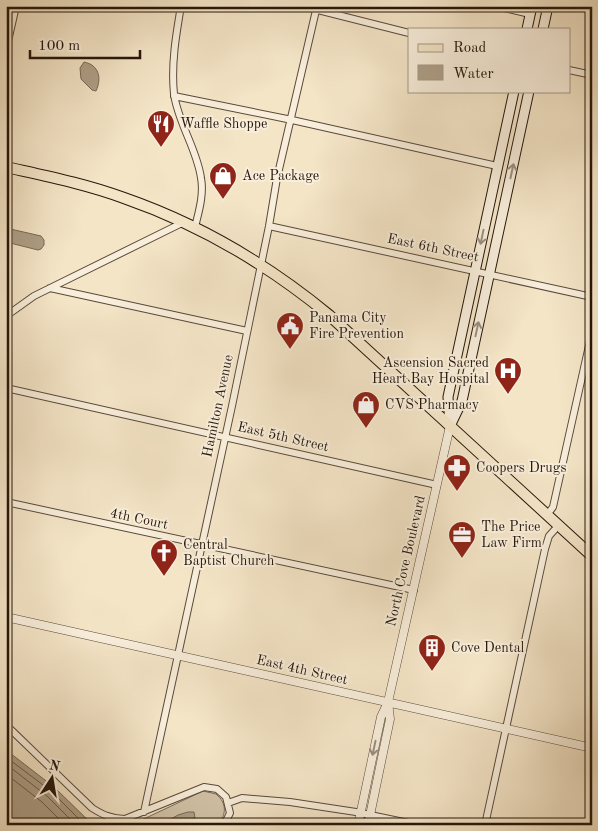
<svg xmlns="http://www.w3.org/2000/svg" width="598" height="831" font-family="'Old Standard TT',serif">
<rect width="100%" height="100%" fill="#f4e5c7"/>
<filter id="stains"><feTurbulence type="fractalNoise" baseFrequency=".004" numOctaves="4"/><feColorMatrix values="0 0 0 0 .2 0 0 0 0 .09 0 0 0 0 .02 0 0 0 .5 -.17"/></filter>
<radialGradient id="worn" r=".72"><stop offset=".6" stop-color="#630" stop-opacity="0"/><stop offset="1" stop-color="#630" stop-opacity=".3"/></radialGradient>
<path fill="#d1c2a7" stroke="#7b6c59" d="M203,791L216,794C227,803 227,815 217,825H131Z"/>
<path fill="#ae9f87" stroke="#776955" d="M84,62C99,65 102,78 96,91L92,90L81,79L80,68Z
M6,228L41,236L44,240V245L41,249L38,250L6,242Z
M6,750L54,787L93,825H6Z
M188,812H194L195,818L183,825H161L178,815Z"/>
<g fill="none" stroke-linecap="round" stroke-linejoin="round">
<path stroke="#6a5b49" stroke-width="1" d="M6,757L51,791L85,825
M6,764L47,796L76,825
M6,774L42,802L65,825"/>
<defs>
<path id="minor" d="M181,6C176,35 171,64 174,94C178,123 197,149 201,178C204,194 199,211 195,227
M302,6L409,33
M495,6L530,14
M6,50L16,6
M569,70L592,75
M174,96L292,120L497,166
M269,226L592,297
M50,288L247,331
M6,316L34,296L184,222
M6,388L437,485
M6,502L414,590
M547,515L553,507L592,332
M6,725L92,808C103,815 112,819 125,819L204,787L217,789L226,797L230,813L224,825
M228,803L242,798L290,802L356,812L418,825
M144,812L232,406L269,226L277,178L317,6
M485,825L545,549L549,536L558,526"/>
<path id="tertiary" d="M6,617L592,748
M358,825L381,717L388,702L450,426
M368,825L390,719L388,702"/>
<path id="secondary" d="M527,29L532,6
M543,29L548,6
M450,424L448,397L514,91
M450,426L462,401L529,91"/>
<path id="primary" d="M6,167C46,176 86,184 124,198C199,224 267,264 329,315L592,556"/>
</defs>
<use href="#minor" stroke="#594a3a" stroke-width="8"/>
<use href="#tertiary" stroke="#594a3a" stroke-width="9"/>
<use href="#secondary" stroke="#25170b" stroke-width="11"/>
<use href="#primary" stroke="#25170b" stroke-width="12"/>
<use href="#minor" stroke="#f8eedb" stroke-width="6"/>
<use href="#tertiary" stroke="#f8eedb" stroke-width="8"/>
<use href="#secondary" stroke="#f8eedb" stroke-width="9"/>
<use href="#primary" stroke="#f4e5c7" stroke-width="10"/>
</g>
<defs><path id="oneway-shaft" d="M-6 0H5M1.5-3L5.5 0L1.5 3" fill="none" stroke-width="1.6" stroke-linecap="round" stroke-linejoin="round" transform="scale(1.25)"/></defs>
<g stroke="#998d7d">
<use href="#oneway-shaft" transform="translate(512 171) rotate(-78)"/>
<use href="#oneway-shaft" transform="translate(482 237) rotate(102)"/>
<use href="#oneway-shaft" transform="translate(477 329) rotate(-78)"/>
<use href="#oneway-shaft" transform="translate(374 748) rotate(102)"/>
</g>
<defs>
<symbol id="restaurant-pin" viewBox="-11 -11 22 30"><path d="M0 17L-7.5 6A9.5 9.5 0 1 1 7.5 6Z" fill="#8f2418" stroke="#f8eedb"/><path d="M-5-6h1v4h1v-4h1v4h1v-4h1v5L-1.5 .5V6h-2V.5L-5-1ZM5-6V6H3V1.5H1.5Q1.5-4 5-6Z" fill="#fff"/></symbol>
<symbol id="shop-pin" viewBox="-11 -11 22 30"><path d="M0 17L-7.5 6A9.5 9.5 0 1 1 7.5 6Z" fill="#8f2418" stroke="#f8eedb"/><path d="M-5-2.5h2.3a2.7 3.5 0 0 1 5.4 0H5L5.5 6h-11ZM-1.5-2.5h3a1.5 2.3 0 0 0-3 0Z" fill="#fff"/></symbol>
<symbol id="civic-pin" viewBox="-11 -11 22 30"><path d="M0 17L-7.5 6A9.5 9.5 0 1 1 7.5 6Z" fill="#8f2418" stroke="#f8eedb"/><path d="M-.6-6.5H3V-4.5H.6V-3L4-1V1h2V6H-6V1h2V-1L-.6-3ZM-1.2 2.5V6h2.4V2.5Z" fill="#fff"/></symbol>
<symbol id="hospital-pin" viewBox="-11 -11 22 30"><path d="M0 17L-7.5 6A9.5 9.5 0 1 1 7.5 6Z" fill="#8f2418" stroke="#f8eedb"/><path d="M-5-5h3v3.5h4V-5h3V5h-3V1.5h-4V5h-3Z" fill="#fff"/></symbol>
<symbol id="pharmacy-pin" viewBox="-11 -11 22 30"><path d="M0 17L-7.5 6A9.5 9.5 0 1 1 7.5 6Z" fill="#8f2418" stroke="#f8eedb"/><path d="M-2-6h4v4h4v4h-4v4h-4v-4h-4v-4h4Z" fill="#fff"/></symbol>
<symbol id="office-pin" viewBox="-11 -11 22 30"><path d="M0 17L-7.5 6A9.5 9.5 0 1 1 7.5 6Z" fill="#8f2418" stroke="#f8eedb"/><path d="M-6-3h4V-5.5h4V-3h4V5H-6ZM-1-4.5V-3h2v-1.5ZM-6 0V1H6V0Z" fill="#fff"/></symbol>
<symbol id="church-pin" viewBox="-11 -11 22 30"><path d="M0 17L-7.5 6A9.5 9.5 0 1 1 7.5 6Z" fill="#8f2418" stroke="#f8eedb"/><path d="M-1.2-6h2.4v3.5h3.3v2.4h-3.3V6h-2.4V-.1h-3.3v-2.4h3.3Z" fill="#fff"/></symbol>
<symbol id="building-pin" viewBox="-11 -11 22 30"><path d="M0 17L-7.5 6A9.5 9.5 0 1 1 7.5 6Z" fill="#8f2418" stroke="#f8eedb"/><path d="M-4-6H4V6H1V3H-1V6H-4ZM-2.5-4.3h1.7v1.8h-1.7ZM.8-4.3h1.7v1.8H.8ZM-2.5-1h1.7V.8h-1.7ZM.8-1h1.7V.8H.8Z" fill="#fff"/></symbol>
</defs>
<g fill-rule="evenodd">
<use href="#restaurant-pin" x="145" y="108" width="32" height="43"/>
<use href="#shop-pin" x="207" y="160" width="32" height="43"/>
<use href="#civic-pin" x="274" y="310" width="32" height="43"/>
<use href="#hospital-pin" x="492" y="355" width="32" height="43"/>
<use href="#shop-pin" x="350" y="389" width="32" height="43"/>
<use href="#pharmacy-pin" x="441" y="452" width="32" height="43"/>
<use href="#office-pin" x="446" y="519" width="32" height="43"/>
<use href="#church-pin" x="148" y="537" width="32" height="43"/>
<use href="#building-pin" x="416" y="632" width="32" height="43"/>
</g>
<g text-anchor="middle" dominant-baseline="central" stroke-width="4" stroke-linejoin="round" paint-order="stroke">
<g font-size="14" fill="#25170b" stroke="#f8eedb" text-anchor="start">
<text x="180" y="124">Waffle Shoppe</text>
<text x="242" y="176">Ace Package</text>
<text x="309" y="318">Panama City<tspan x="309" dy="16">Fire Prevention</tspan></text>
<text x="489" y="363" text-anchor="end">Ascension Sacred<tspan x="489" dy="16">Heart Bay Hospital</tspan></text>
<text x="385" y="405">CVS Pharmacy</text>
<text x="476" y="468">Coopers Drugs</text>
<text x="481" y="527">The Price<tspan x="481" dy="16">Law Firm</tspan></text>
<text x="183" y="545">Central<tspan x="183" dy="16">Baptist Church</tspan></text>
<text x="451" y="648">Cove Dental</text>
</g>
<g font-size="14" fill="#25170b" stroke="#f8eedb">
<text transform="translate(433 248) rotate(12)">East 6th Street</text>
<text transform="translate(218 406) rotate(-78)">Hamilton Avenue</text>
<text transform="translate(283 437) rotate(13)">East 5th Street</text>
<text transform="translate(139 519) rotate(12)">4th Court</text>
<text transform="translate(406 561) rotate(-77)">North Cove Boulevard</text>
<text transform="translate(302 670) rotate(13)">East 4th Street</text>
</g>
</g>
<rect width="598" height="831" fill="none" stroke="#f4e5c7" stroke-width="25"/>
<rect x="8" y="8" width="583" height="816" fill="none" stroke="#25170b" stroke-width="2.5"/>
<rect x="12" y="12" width="573" height="806" fill="none" stroke="#25170b"/>
<rect x="408" y="28" width="162" height="65" fill="#f8eedb" stroke="#a49888"/>
<rect x="418" y="44" width="25" height="8" fill="#f4e5c7" stroke="#a49888"/>
<text x="453" y="52" font-size="15" fill="#25170b">Road</text>
<rect x="418" y="65" width="25" height="15" fill="#ae9f87" stroke="#a49888"/>
<text x="453" y="78" font-size="15" fill="#25170b">Water</text>
<g transform="translate(52 778) rotate(12)" stroke="#f8eedb" stroke-width="4" paint-order="stroke">
<path d="M0-4L9 19L0 12L-9 19Z" fill="#25170b"/>
<text y="-8" font-size="14" font-weight="bold" text-anchor="middle" fill="#25170b">N</text>
</g>
<path d="M30 50v8h110v-8" fill="none" stroke="#25170b" stroke-width="2.5"/>
<text x="38" y="50" font-size="15" fill="#25170b" stroke="#f8eedb" stroke-width="4" paint-order="stroke">100 m</text>
<rect width="100%" height="100%" filter="url(#stains)"/>
<rect width="100%" height="100%" fill="url(#worn)"/>
</svg>
